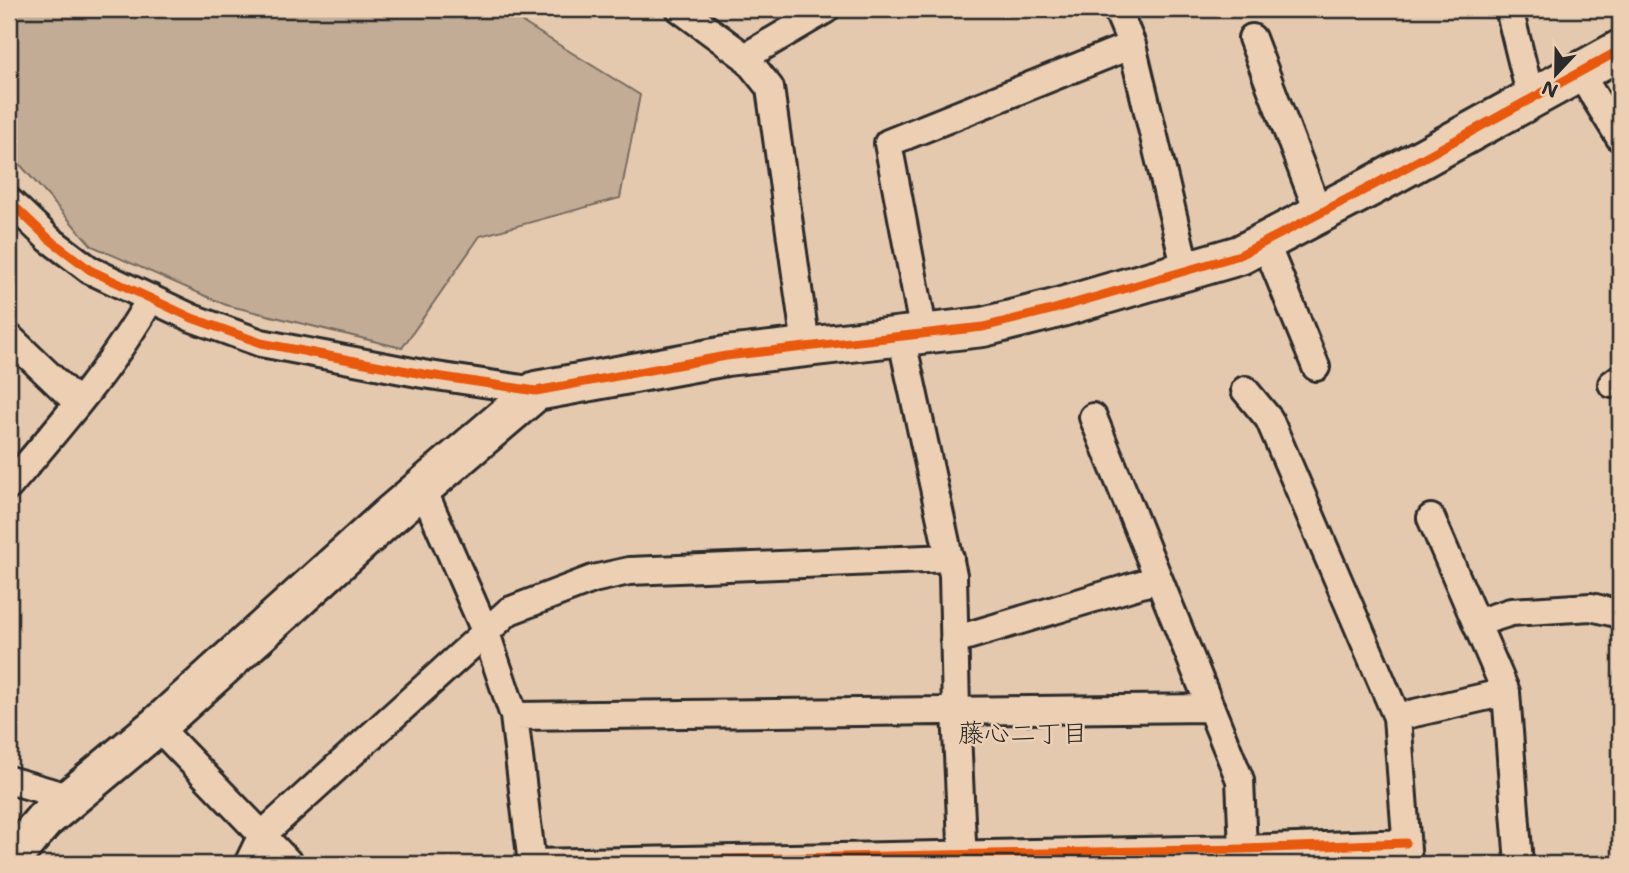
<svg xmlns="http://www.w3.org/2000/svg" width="1629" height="873" font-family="'Shantell Sans','Klee One',sans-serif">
<rect width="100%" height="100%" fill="#e5c9af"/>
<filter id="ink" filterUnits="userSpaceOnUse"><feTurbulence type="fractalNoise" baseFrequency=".0143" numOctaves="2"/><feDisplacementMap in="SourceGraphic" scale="14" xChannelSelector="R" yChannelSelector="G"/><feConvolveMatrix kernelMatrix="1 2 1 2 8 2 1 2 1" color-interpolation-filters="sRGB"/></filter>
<g filter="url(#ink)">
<path fill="#c3ac96" stroke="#776c60" stroke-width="2" d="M9,9H501L640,95L620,198L480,236L402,348L226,305L92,246L9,152Z"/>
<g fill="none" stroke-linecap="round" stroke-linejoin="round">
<defs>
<path id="street" d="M680,9L745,57L770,88L806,346
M1117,9L1132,45L1186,270
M1509,9L1531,98
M1252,38L1319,214
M745,57L825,10L824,9
M1579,72L1620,138
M9,201L49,239L90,270L192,318L261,343L423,374L536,391
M1265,242L1316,367
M924,334L888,143L1132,45
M901,336L953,575L956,711L963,864
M9,337L78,403
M1612,384L1620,378
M1245,390L1269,419L1397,717L1408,864
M1093,417L1240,780L1243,849
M9,486C59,427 112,367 151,298
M422,487L486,633L514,716L532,864
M1431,518L1506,692L1519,864
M1476,623L1511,612L1591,607L1620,614
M954,640L1158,579
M514,716L1211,708
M1397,717L1506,692
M157,726L290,864
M9,780L71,798
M248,864L262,835L509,611L593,579L629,571L950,558
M529,864L532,863L1243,849L1406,843"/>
<path id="secondary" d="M9,861L44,820L157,726L388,517L536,391L726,356L983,327L1051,310L1240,255L1372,186L1620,50"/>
</defs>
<use href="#street" stroke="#2b2b2b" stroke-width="32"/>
<use href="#secondary" stroke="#2b2b2b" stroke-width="44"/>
<use href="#street" stroke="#edd0b4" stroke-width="26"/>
<use href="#secondary" stroke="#edd0b4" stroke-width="38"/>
<defs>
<path id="cycleway" d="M9,201L49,239L90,270L192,318L261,343L423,374L536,391L726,356L983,327L1051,310L1240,255L1372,186L1620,50
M529,864L532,863L1243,849L1406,843"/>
</defs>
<use href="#cycleway" stroke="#edd0b4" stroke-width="13"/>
<use href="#cycleway" stroke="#e8590c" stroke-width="9"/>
</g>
</g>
<g text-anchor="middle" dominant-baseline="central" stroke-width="5" stroke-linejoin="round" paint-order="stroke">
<g font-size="26" fill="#2b2b2b" stroke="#edd0b4">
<text x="1023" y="732">藤心二丁目</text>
</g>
</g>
<rect width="1629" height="873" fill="none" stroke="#edd0b4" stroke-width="35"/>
<rect x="18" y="18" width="1594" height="838" fill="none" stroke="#2b2b2b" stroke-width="2.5" filter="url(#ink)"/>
<g transform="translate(1556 74) rotate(202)" stroke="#edd0b4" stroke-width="5" paint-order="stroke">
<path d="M0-5L12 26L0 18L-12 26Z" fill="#2b2b2b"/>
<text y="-10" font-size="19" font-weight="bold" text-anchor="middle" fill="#2b2b2b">N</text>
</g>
</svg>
